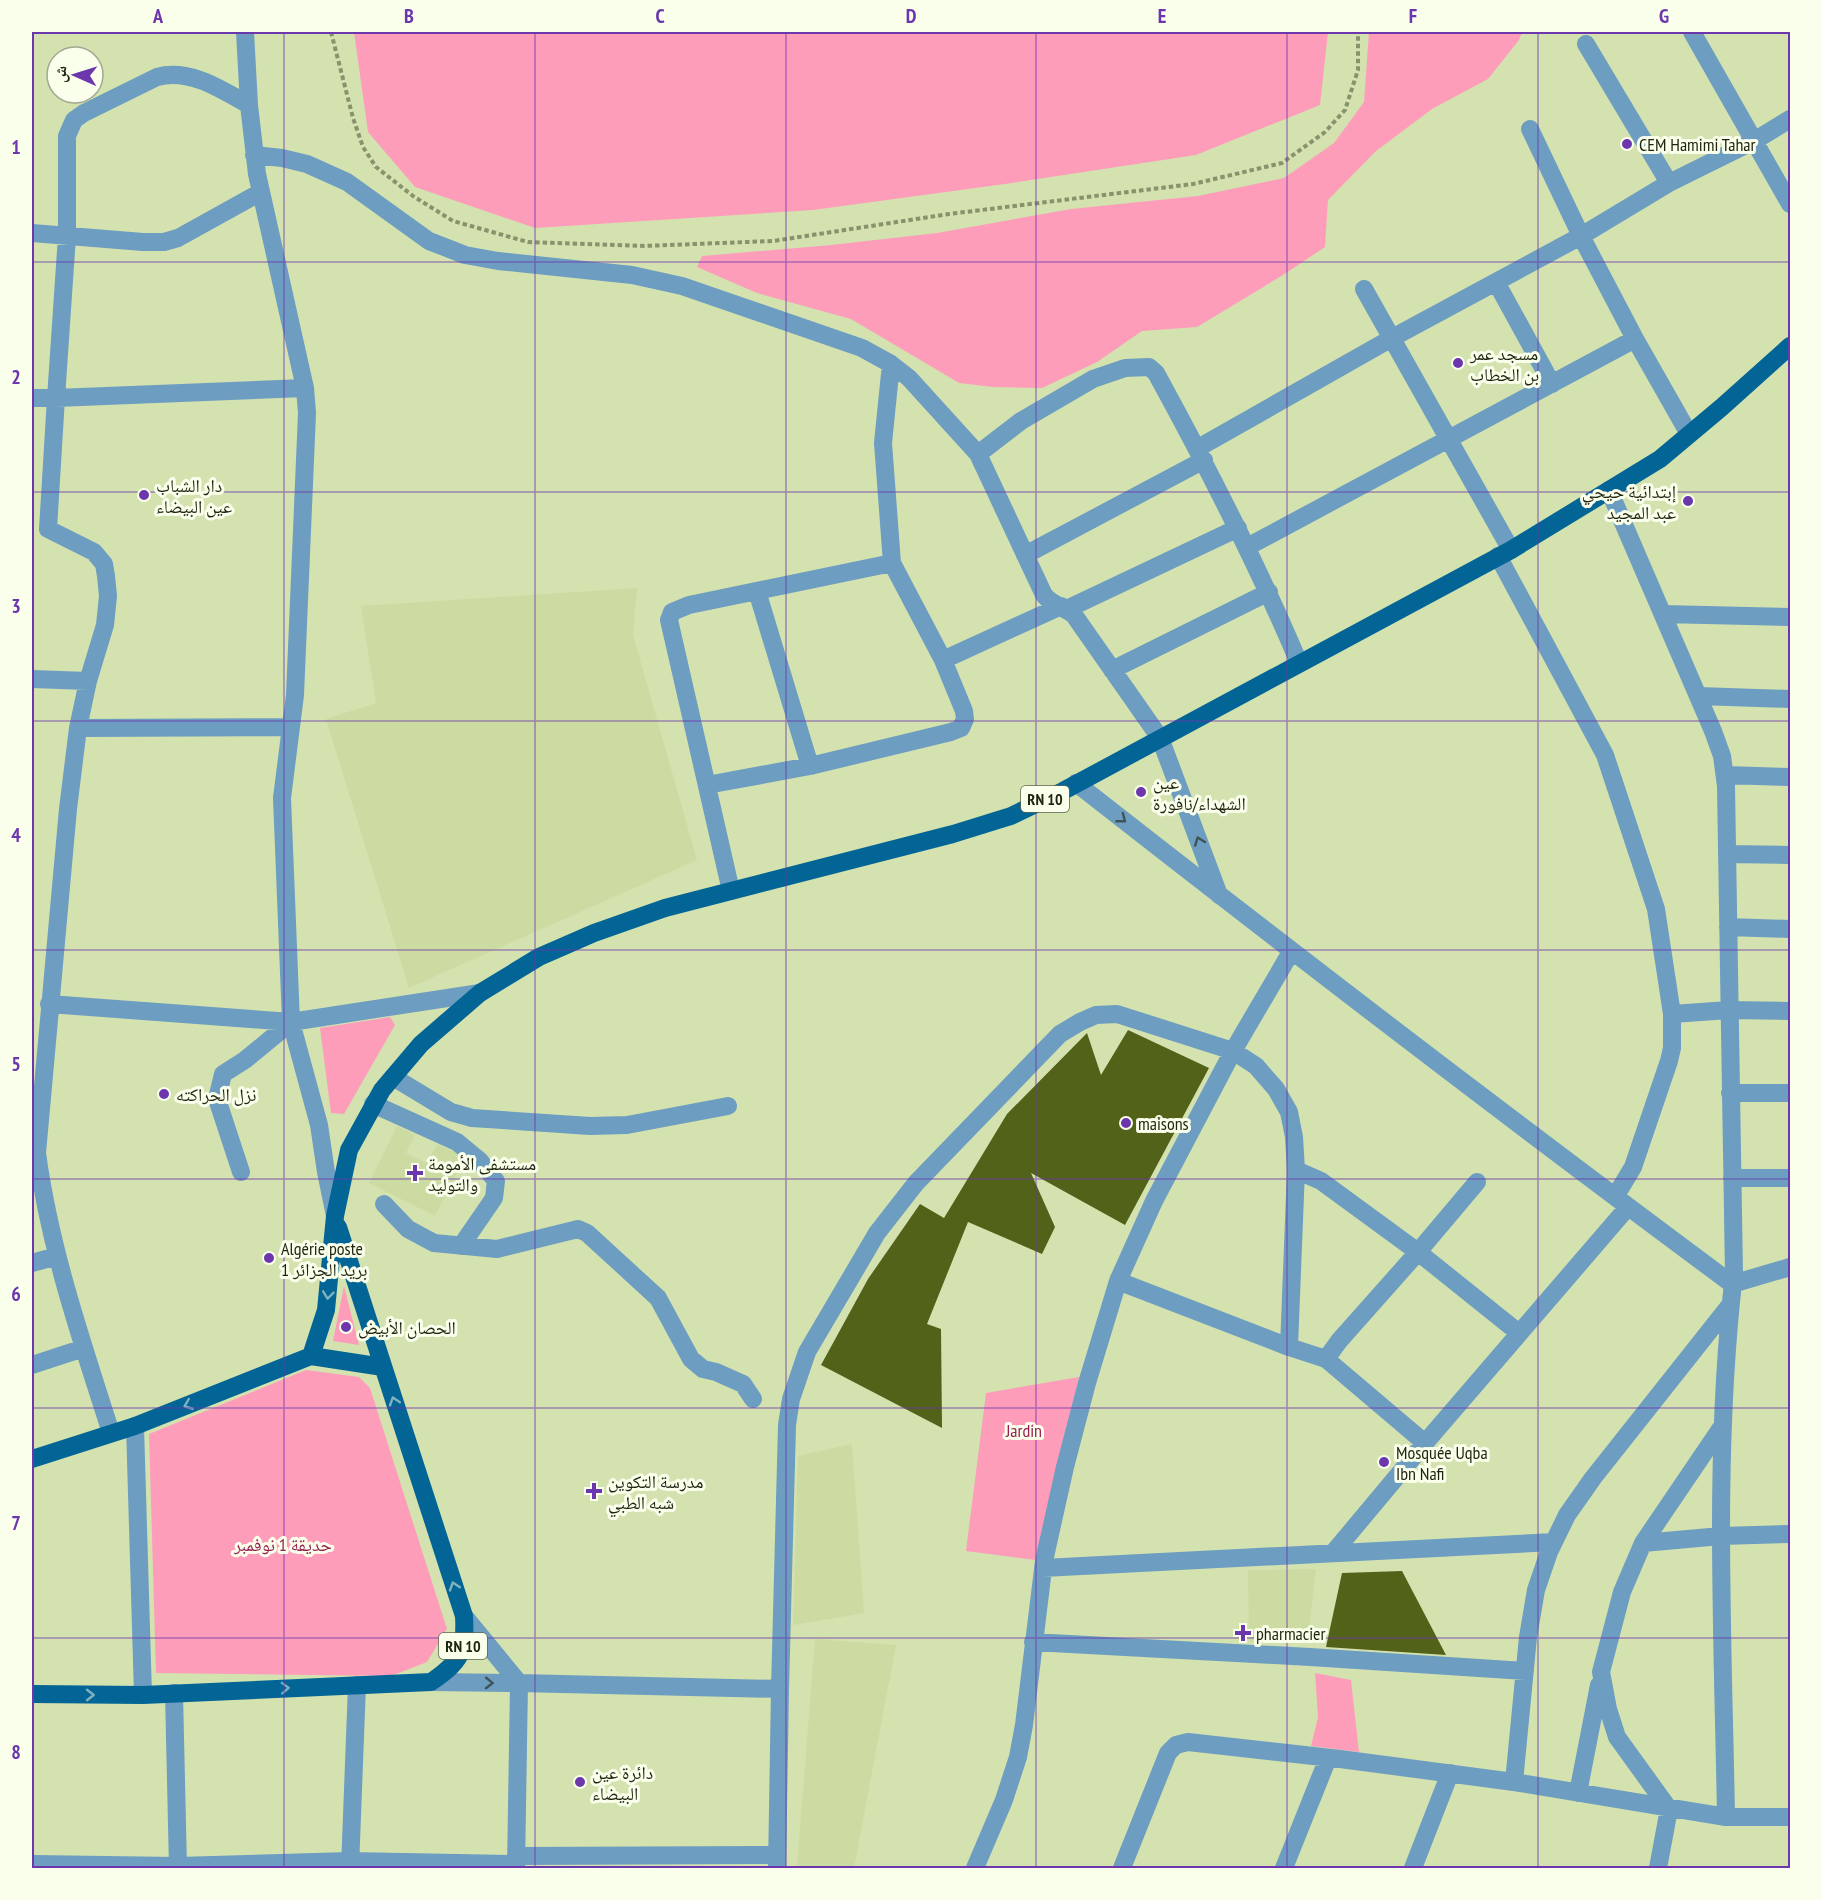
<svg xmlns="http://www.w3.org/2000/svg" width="1822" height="1900" font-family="'PT Sans Narrow','Noto Naskh Arabic',sans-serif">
<rect width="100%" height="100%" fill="#d4e2b0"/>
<path fill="#cbdba1" d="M637,588L633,635L697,860L409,988L326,719L376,703L361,606Z
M397,1126L415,1135L406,1153L426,1163L438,1144L465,1157L435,1216L369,1183Z
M852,1444L864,1613L793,1625L798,1456Z
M1316,1569L1308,1637L1249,1642L1248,1570Z
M815,1639L896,1645L854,1868H797Z"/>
<path fill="#fd9dba" d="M354,32H1328L1320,105L1196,155L1005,184L813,210L535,228L415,187L368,132Z
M1369,32H1522L1519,40L1488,79L1432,109L1376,151L1328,200L1325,247L1283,275L1197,327L1142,331L1097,362L1042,388L993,387L959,383L851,319L757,293L697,267L702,256L831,245L937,233L1071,209L1198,196L1284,178L1334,143L1364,102Z
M390,1017L395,1025L344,1114L331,1113L320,1028Z
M344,1286L359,1345L333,1341Z
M306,1370L359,1377L370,1388L447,1629L427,1662L391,1676L156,1673L149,1434Z
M1079,1377L1051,1497L1044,1561L966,1551L986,1393Z
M1315,1673L1351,1680L1359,1752L1311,1746L1318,1717Z"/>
<path fill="#536219" d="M1128,1030L1209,1068L1125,1225L1031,1173L1055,1227L1042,1254L968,1222L927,1324L941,1329L942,1428L821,1365L868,1279L920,1204L944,1218L1007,1114L1087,1033L1101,1075Z
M1402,1571L1446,1655L1326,1647L1342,1573Z"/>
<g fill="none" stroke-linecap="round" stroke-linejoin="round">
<path stroke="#88926d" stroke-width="4" stroke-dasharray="4.5 3" stroke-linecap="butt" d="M331,32L353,118L363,147L376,167L413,196L453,221L528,242L644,246L773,241L949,214L1193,184L1282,163L1325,132L1345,110L1358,70V32"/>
<path stroke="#6d9dc0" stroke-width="18" d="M245,32L249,105L257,174L305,388L307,413L295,695L282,798L291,1022L319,1125L326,1172L335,1216
M1692,32L1790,204
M1586,44L1669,183
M1530,129L1581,236L1635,339L1689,434
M254,155L282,158L307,164L347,182L429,241L465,255L498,261L632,275L682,286L862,348L891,364L909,378L978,454L1044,595C1053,606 1063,606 1074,615L1160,738L1219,895
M32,233L143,242H164L178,238L261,192
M1496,282L1552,384
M1364,289L1511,550
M32,398H56L67,236V136L74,120L84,113L157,77C189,68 221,89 249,105
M1198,448L1392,338L1581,236L1669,183L1754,141L1790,119
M978,454L1021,421L1093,379L1125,368L1149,367L1156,373C1208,468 1257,563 1299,663
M1609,490L1713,731L1722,756L1726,786L1734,1274C1713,1454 1723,1636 1726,1817
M1247,547L1635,339
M1025,555L1204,460
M1498,556L1605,755L1656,909L1672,1014V1048L1669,1061L1633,1167L1615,1197
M892,563L943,660
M757,591L810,766
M1067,609L1238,528
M1663,614L1790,617
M1112,670L1269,592
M32,679L88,681
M1698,696L1790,699
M78,728L88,681L105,625L108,596L106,576L104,564L94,552L48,529L56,398L305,388
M1725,775L1790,777
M1076,783C1293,953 1511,1120 1732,1284L1790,1267
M707,785L810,766L951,732L961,728L965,719L964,711L943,660L1061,606
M1727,854L1790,855
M731,891L669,620L672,612L689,605L892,563L883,443L891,364
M1728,927L1790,929
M49,1004L291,1022L480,993
M1672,1014L1729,1010L1790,1011
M393,1077L451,1112L472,1118L590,1126L627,1125L728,1106
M1730,1093H1790
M373,1104L457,1142L480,1161L496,1181L494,1198L461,1246
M1296,1170L1321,1181L1418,1252L1519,1333
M241,1172L217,1099L223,1074L245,1060L291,1022
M1732,1178H1790
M384,1204L408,1229L434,1243L497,1249L578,1229L587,1233L658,1298L691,1359L703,1369L716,1372L743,1384L753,1399
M32,1263L57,1256
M1118,1281L1289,1347L1326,1359L1339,1341L1418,1252L1477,1182
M1326,1359L1425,1443
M32,1365L84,1348
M135,1426L143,1695
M111,1433C82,1341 50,1250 37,1153L68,809L78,728L291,727
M1643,1543L1723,1425
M1333,1553L1425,1443L1628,1207
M1043,1568L1554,1542
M1033,1642L1310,1657L1525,1671
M431,1682L519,1683L464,1616
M780,1689L787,1425L791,1399L807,1352L877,1233L916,1183L1060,1034L1080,1022L1096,1015L1117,1014L1233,1051L1256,1066L1276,1089L1289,1112L1294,1137L1296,1170L1289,1347
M174,1693L178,1868
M1514,1782L1528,1637L1536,1590L1549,1552L1567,1515L1593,1478L1730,1305
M1578,1793L1599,1685
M516,1856L777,1855
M32,1864L178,1866L350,1861L516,1864
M350,1868L357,1685
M516,1868L519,1683L780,1689L777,1868
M975,1868L1004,1800L1018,1757L1024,1725L1044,1561L1065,1467L1087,1383L1118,1281L1154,1201L1233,1051L1291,952
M1122,1868L1168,1753L1176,1745L1188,1742L1340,1759L1514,1782L1726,1817H1790
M1284,1868L1328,1758
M1413,1868L1450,1773
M1658,1868L1669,1809L1617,1737L1608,1709L1601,1672L1622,1592L1643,1543L1721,1536L1790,1534"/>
<path stroke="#036596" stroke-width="18" d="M311,1356L383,1367
M32,1459L135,1426L311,1356L326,1310L335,1216L349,1150L382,1090L421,1044L480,993L539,957L594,933L665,908L953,834L1011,816L1063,791L1511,550L1660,459L1722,407L1790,346
M32,1694L143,1695L431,1682C461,1661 466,1653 464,1616L338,1227"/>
</g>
<defs><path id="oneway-chevron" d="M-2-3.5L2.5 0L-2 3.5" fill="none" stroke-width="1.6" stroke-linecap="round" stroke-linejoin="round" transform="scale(1.5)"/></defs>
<g stroke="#3e5456">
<use href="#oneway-chevron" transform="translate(1122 819) rotate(38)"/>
<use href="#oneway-chevron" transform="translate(1199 841) rotate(-110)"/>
<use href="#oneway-chevron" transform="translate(489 1683) rotate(1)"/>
</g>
<g stroke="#7eb2c0">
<use href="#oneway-chevron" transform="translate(328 1295) rotate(97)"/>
<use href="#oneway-chevron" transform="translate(394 1401) rotate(-108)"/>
<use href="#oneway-chevron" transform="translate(188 1405) rotate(158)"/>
<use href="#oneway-chevron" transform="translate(454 1586) rotate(-108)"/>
<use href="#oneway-chevron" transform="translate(285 1688) rotate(-2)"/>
<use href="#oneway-chevron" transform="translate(90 1695)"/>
</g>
<path fill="none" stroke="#6c36ad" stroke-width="1.5" stroke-opacity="0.55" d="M284,32V1868M535,32V1868M786,32V1868M1036,32V1868M1287,32V1868M1538,32V1868M32,262H1790M32,492H1790M32,721H1790M32,950H1790M32,1179H1790M32,1408H1790M32,1638H1790"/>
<g fill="#6c36ad" stroke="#f9ffeb" stroke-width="2">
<circle cx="1627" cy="144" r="6"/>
<circle cx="1458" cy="363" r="6"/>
<circle cx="144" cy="495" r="6"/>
<circle cx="1688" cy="501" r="6"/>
<circle cx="1141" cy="792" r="6"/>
<circle cx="164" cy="1094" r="6"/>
<circle cx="1126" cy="1123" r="6"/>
<path d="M412 1164h6v6h6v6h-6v6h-6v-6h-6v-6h6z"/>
<circle cx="269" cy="1258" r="6"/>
<circle cx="346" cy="1327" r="6"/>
<circle cx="1384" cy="1462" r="6"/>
<path d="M591 1482h6v6h6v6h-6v6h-6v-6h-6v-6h6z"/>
<path d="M1240 1624h6v6h6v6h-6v6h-6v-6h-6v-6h6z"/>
<circle cx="580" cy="1782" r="6"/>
</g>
<g text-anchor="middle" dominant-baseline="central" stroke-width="6" stroke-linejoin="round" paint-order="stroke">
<g fill="#f9ffeb" stroke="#606552" stroke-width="1.5">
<rect x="1021" y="786" width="48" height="26" rx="4.5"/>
<rect x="439" y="1633" width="48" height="26" rx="4.5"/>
</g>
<g font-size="16" font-weight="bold" fill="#1f2310">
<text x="1045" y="799">RN 10</text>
<text x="463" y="1646">RN 10</text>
</g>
<g font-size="18" fill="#1f2310" stroke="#f9ffeb" text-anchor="start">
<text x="1639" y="144">CEM Hamimi Tahar</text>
<text x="1470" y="353">مسجد عمر<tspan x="1470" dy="21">بن الخطاب</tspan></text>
<text x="156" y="485">دار الشباب<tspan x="156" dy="21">عين البيضاء</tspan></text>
<text x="1676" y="491" text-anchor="end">إبتدائية حيحي<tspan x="1676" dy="21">عبد المجيد</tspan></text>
<text x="1153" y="782">عين<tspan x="1153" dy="21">الشهداء/نافورة</tspan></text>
<text x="176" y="1094">نزل الحراكته</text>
<text x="1138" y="1123">maisons</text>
<text x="428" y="1163">مستشفى الأمومة<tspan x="428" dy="21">والتوليد</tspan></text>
<text x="281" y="1248">Algérie poste<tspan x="281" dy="21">1 بريد الجزائر</tspan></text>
<text x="358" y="1327">الحصان الأبيض</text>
<text x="1396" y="1452">Mosquée Uqba<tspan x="1396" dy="21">Ibn Nafi</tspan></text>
<text x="608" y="1481">مدرسة التكوين<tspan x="608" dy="21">شبه الطبي</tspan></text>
<text x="1256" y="1633">pharmacier</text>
<text x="592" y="1772">دائرة عين<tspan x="592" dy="21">البيضاء</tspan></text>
</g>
<g font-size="18" fill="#942151" stroke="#f9ffeb">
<text x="1024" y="1430">Jardin</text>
<text x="283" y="1544">حديقة 1 نوفمبر</text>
</g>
</g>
<rect width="1822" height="1900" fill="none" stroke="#f9ffeb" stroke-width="66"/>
<g transform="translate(75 75) rotate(273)"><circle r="28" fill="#f9ffeb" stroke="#a2a793" stroke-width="1.5"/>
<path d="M0-4.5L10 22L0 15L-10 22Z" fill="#6c36ad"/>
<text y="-9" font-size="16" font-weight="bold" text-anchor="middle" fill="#1f2310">ش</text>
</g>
<rect x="33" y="33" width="1756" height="1834" fill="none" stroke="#6c36ad" stroke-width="2"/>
<g font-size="20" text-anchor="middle" font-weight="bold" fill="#6c36ad">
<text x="158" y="23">A</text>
<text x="409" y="23">B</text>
<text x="660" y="23">C</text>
<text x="911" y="23">D</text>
<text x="1162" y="23">E</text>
<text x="1413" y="23">F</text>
<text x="1664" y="23">G</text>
<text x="16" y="154">1</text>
<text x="16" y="384">2</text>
<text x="16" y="613">3</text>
<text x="16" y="842">4</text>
<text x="16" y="1071">5</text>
<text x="16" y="1301">6</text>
<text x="16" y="1530">7</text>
<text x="16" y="1759">8</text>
</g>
</svg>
